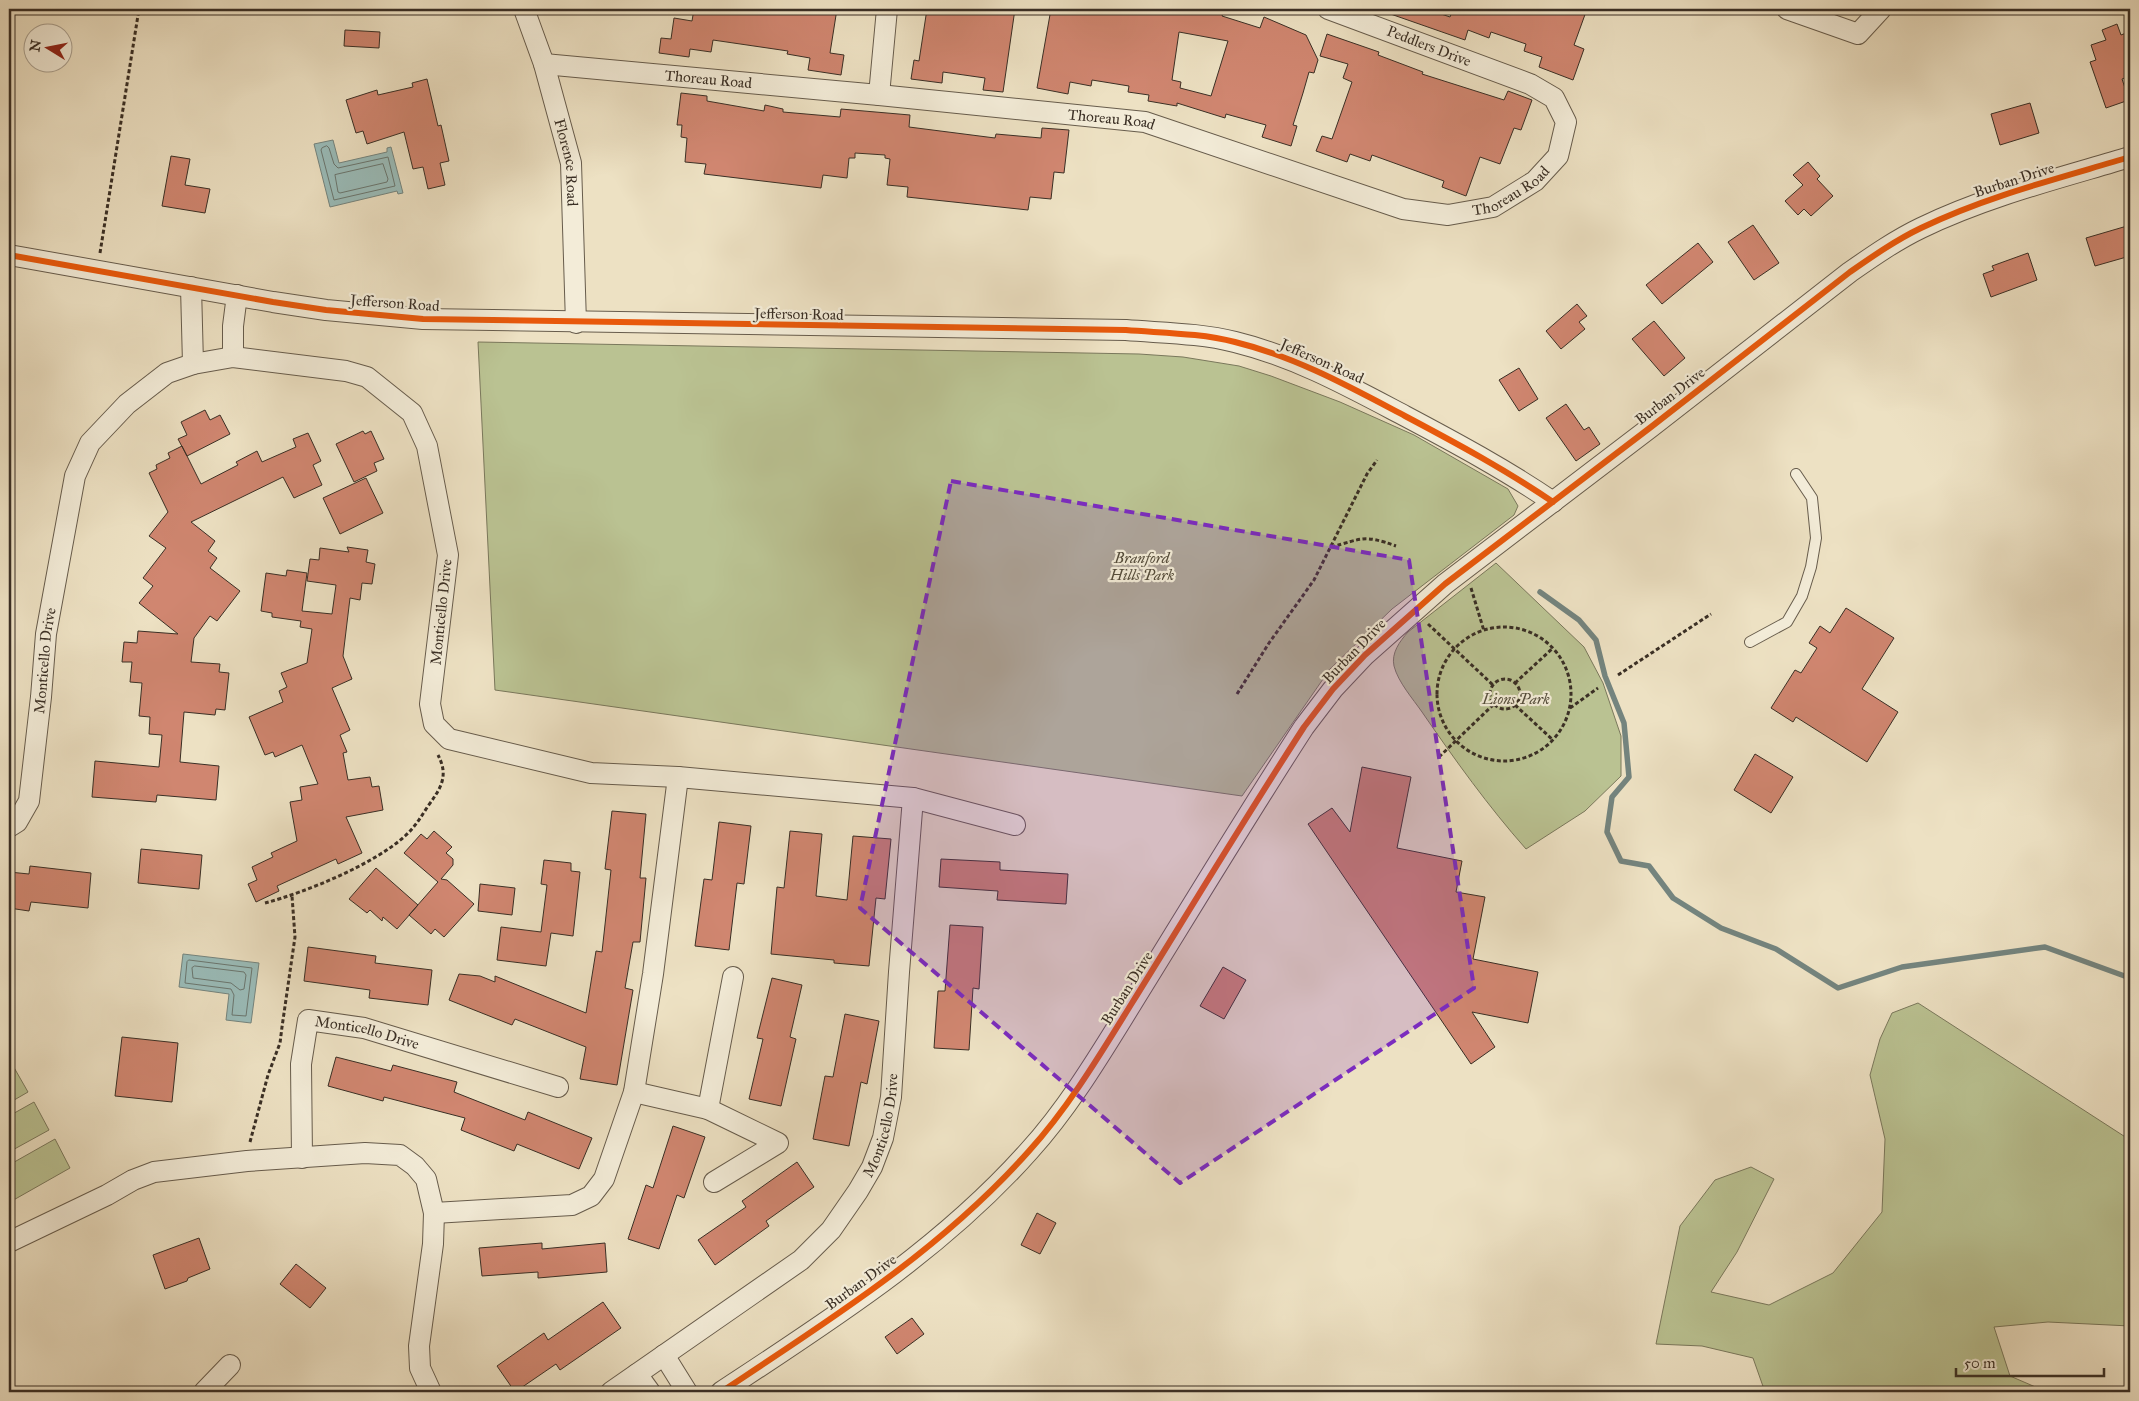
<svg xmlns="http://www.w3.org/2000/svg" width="2139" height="1401" font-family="'IM FELL Great Primer',serif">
<rect width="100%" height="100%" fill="#ede1c3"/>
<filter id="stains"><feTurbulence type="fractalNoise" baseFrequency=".004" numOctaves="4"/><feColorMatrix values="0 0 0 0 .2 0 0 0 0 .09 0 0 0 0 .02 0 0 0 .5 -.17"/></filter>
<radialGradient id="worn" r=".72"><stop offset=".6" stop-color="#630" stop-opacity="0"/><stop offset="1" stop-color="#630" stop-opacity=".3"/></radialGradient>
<path fill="#bac292" stroke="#7a785c" d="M478,342L1139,354L1183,357L1239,366L1271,376L1340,402L1414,435L1508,489L1518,506L1514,515L1392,609L1330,669L1242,796L495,690Z
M1496,563L1584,647L1603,683L1621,736V776L1585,811L1526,849C1488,806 1455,760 1422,712C1413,699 1398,682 1394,666C1391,653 1400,641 1408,632Z
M1918,1003L2130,1140V1326L2048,1322L1994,1327L2010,1376L2047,1392H1765L1753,1358L1702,1346L1656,1344L1680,1226L1715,1180L1751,1167L1774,1179L1737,1252L1711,1292L1769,1305L1833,1273L1882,1212L1885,1139L1870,1075L1880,1039L1892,1013Z
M12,1064L28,1092L9,1103V1066Z
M34,1102L49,1130L9,1152V1116Z
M55,1139L70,1168L10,1202L9,1165Z"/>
<path fill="#9abcb9" stroke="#74847e" d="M333,140L339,163L387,152V148L391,147L403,193L398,194L397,191L330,207L314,144Z
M183,954L259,963L251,1023L226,1020L229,994L179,987Z"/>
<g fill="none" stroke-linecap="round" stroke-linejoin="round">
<path stroke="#6a766f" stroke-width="1" d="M327,146L329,148L334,164L338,168L388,157L395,186L334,200L321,150L322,148Z
M383,164L388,179L387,182L340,193L338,192L335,175Z
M189,960L252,968L246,1016L232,1015L234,995L231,989L185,983L187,962Z
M195,966L244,972L246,975L244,989L240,990L231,983L193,978L192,968Z"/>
<path stroke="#74847e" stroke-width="5.5" d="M1540,592L1579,620L1596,640L1605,676L1624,723L1629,777L1612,797L1607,832L1621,861L1649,866L1673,898L1721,928L1776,949L1838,988L1902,967L2045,947L2130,978"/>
</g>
<path fill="#d08670" stroke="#3a2f25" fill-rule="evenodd" d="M694,9H837L830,53L844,55L841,75L808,70L810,58L787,54L788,51L713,40L711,52L690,49L689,57L659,53L661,38L671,39L674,18L692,21Z
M927,9H975L995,12L996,9H1015L1003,92L983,90L985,78L943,72L942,83L911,79L914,60L919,61Z
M1051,9H1172L1194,13L1195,9H1225L1222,16L1260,28L1264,17L1306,35L1318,60L1314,73L1309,72L1303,93L1293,125L1297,126L1291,146L1262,137L1266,125L1226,114L1225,118L1177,103V106L1148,101L1149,95L1128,92L1129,86L1092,80L1091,86L1070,82L1068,94L1037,88ZM1179,32L1228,41L1211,96L1180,88L1181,82L1172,80Z
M1382,9H1427L1450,17L1453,9H1587L1574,45L1584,49L1573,80L1539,67L1542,57L1524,51L1526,44L1491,32L1489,38L1468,30L1465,40L1382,11Z
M2117,24L2121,35L2126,33L2130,45V76L2122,79L2129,100L2106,108L2090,62L2096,60L2091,45L2106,40L2102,30Z
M345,30L380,32L379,48L344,46Z
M1327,34L1379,52L1378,55L1423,72L1422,74L1504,100L1508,91L1532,100L1521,130L1514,128L1500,164L1480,157L1466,196L1442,187L1444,181L1372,155L1370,161L1350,154L1347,162L1316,151L1322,136L1332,139L1352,82L1343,78L1348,64L1320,56Z
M427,79L438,126L441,125L449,161L440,163L445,185L428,189L423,167L413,169L404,132L367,144L363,131L356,133L346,100L377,90L378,95L413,87L412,83Z
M681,93L707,96V101L764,111L765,105L783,109V112L840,117L841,109L910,115L909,127L995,138L996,134L1041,138L1042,128L1069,130L1064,173L1054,172L1051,199L1030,197L1028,210L907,197L908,187L887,185L890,159L885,158V155L855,153V158H849L847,178L823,175L821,188L704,174L706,164L685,162L687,138L681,137L682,125H677Z
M2030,103L2039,133L2000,145L1991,114Z
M171,156L190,159L185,185L210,189L205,213L162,206Z
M1808,162L1820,176L1817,179L1833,196L1811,216L1804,209L1798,215L1785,201L1803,185L1793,175Z
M1753,225L1779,263L1754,280L1728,242Z
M2127,226L2130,239V256L2095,266L2086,238Z
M1698,243L1713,262L1662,304L1646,285Z
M2028,253L2037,280L1991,297L1983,274L1994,270L1992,266Z
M1577,304L1587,316L1579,322L1585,329L1561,349L1546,331Z
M1654,321L1685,358L1664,376L1632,339Z
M1519,368L1538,399L1519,411L1499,380Z
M1566,404L1584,430L1589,427L1600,444L1576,461L1546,418Z
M205,410L210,420L220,415L230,434L187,456L178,439L187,435L181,422Z
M363,431L365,434L371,431L384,459L374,463L377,471L354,482L336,444Z
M308,433L321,461L313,465L322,485L294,498L283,477L191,522L215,541L208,551L217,558L210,568L240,591L217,621L210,616L194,638L191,662L220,664L219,672L229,673L225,710L216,709L215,715L184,712L180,762L219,766L216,800L157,795L156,802L92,797L95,761L159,767L162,735L149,734L150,717L139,716L142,683L130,682L132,662H122L124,642L137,643L138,631L178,634L139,603L153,586L143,578L166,548L149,536L168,512L149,473L157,469L156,465L170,458L168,453L182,446L201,484L238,465L236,462L257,451L262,462L296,447L293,439Z
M366,478L383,513L340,534L323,498Z
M347,547L368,550L366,562L375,564L372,584L362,583L360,600L350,598L343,656L352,679L332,688L350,730L340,735L347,752L343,753L348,780L370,777L372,787L379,786L383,810L346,817L362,853L338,864L336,859L277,886L279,891L256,902L248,884L257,880L252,867L273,857L271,853L297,841L290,802L302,800L300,787L318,784L302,745L275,757L273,752L265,755L249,717L283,702L279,691L287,687L281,673L307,663L312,629L300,627L301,621L272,617V613L261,611L266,573L286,576L287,570L307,573L302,611L332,614L336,585L307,581L310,559L319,560L320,548L349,552Z
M1846,608L1894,638L1862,689L1898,712L1867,762L1796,717L1793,722L1771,708L1795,670L1801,673L1817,648L1809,643L1820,626L1830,633Z
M1755,754L1793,777L1771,813L1734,790Z
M1362,767L1411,777L1397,848L1462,861L1456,892L1485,897L1473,959L1538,972L1528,1023L1472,1012L1495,1047L1471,1064L1308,824L1332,808L1350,832Z
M612,811L646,814L640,878H646L640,942H633L625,988L633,990L617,1085L580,1079L586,1047L515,1019L512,1025L449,1000L459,974L480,976L495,982V976L586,1013L596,951L602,952L611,870L605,869Z
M719,822L751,826L744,884L737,883L729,950L695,946L704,879L712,880Z
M434,831L452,847L446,853L453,859V865L441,879L447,880L474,904L444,937L435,929L431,934L409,915L438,882L404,853L421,834L427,839Z
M790,831L822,834L816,896L847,900L853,836L891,839L885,899L876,898L869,966L834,963V960L771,954L777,887L784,888Z
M141,849L202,855L199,889L138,883Z
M941,859L1000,862V870L1068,874L1066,904L997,900L998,891L939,887Z
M544,860L571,863V871L580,872L573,936L551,933L546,966L497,960L501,927L541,932L547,885L541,884Z
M30,866L91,873L88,908L31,902L29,911L9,908V872L29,874Z
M376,868L418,905L397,929L383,917L382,921L370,910L367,913L349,899Z
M480,884L515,888L512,915L478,911Z
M950,925L983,927L979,989L973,988L969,1050L934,1048L938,991H945Z
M308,947L376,956L375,963L432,970L428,1005L369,998L370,990L304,981Z
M1223,967L1246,980L1224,1019L1200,1006Z
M772,978L802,985L790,1037L796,1039L781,1106L749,1099L763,1039L757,1038Z
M845,1014L879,1021L867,1084L861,1082L849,1146L813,1139L825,1076L833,1077Z
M122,1037L178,1043L172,1102L115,1096Z
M336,1057L391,1071L393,1065L457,1082L454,1092L525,1120L528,1112L592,1138L579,1169L517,1144L514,1151L461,1130L465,1118L384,1097L383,1101L328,1086Z
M673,1126L705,1137L684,1198L677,1195L659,1249L628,1239L646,1185L653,1188Z
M797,1162L814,1187L766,1221L769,1226L715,1265L698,1240L746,1207L742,1201Z
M1037,1213L1056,1223L1040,1254L1021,1245Z
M199,1238L210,1269L188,1278L187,1281L165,1289L153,1255Z
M542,1243V1249L605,1243L607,1272L538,1278V1272L482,1276L479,1248Z
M296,1264L326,1288L310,1308L280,1284Z
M603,1302L621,1328L560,1370L556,1364L515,1392L497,1366L544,1333L548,1340Z
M912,1318L924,1334L897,1354L885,1337Z"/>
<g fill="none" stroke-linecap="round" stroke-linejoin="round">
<defs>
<path id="service" d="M1750,642L1787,622L1802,596L1811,567L1816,538L1812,498L1796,474"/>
<g id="minor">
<path id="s1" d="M524,9L544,64L571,163L576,323"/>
<path d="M1787,9L1858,34L1881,9"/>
<path id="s2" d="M544,64L879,95L1145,122L1403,209L1448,215L1493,207L1535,181L1558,156L1566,122L1554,98L1530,84L1328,9"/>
<path d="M879,95L887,9"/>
<path d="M9,255L273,302L326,310L423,319L1126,330C1162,333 1200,333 1235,342C1296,357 1350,387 1405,416C1456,443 1506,470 1553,502"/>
<path d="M233,357V326L237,295"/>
<path d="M193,364L233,357L346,371L367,377L412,413L427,446L448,555L430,704L434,724L449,739L591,773L678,777L913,798L1015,825"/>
<path id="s3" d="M9,827L17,822L29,801L41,697L46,634L75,476L90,443L127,404L167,373L193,364L191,287"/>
<path d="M634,1092L708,1109L778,1143L714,1182"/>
<path d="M708,1109L733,977"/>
<path id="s4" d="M302,1158L301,1064L308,1020L364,1028L558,1087"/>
<path d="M434,1213L572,1205L591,1196L604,1179L634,1092L653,974L678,777"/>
<path d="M9,1242L107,1195L133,1180L154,1172L247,1161L365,1153L400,1155L415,1166L426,1179L434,1213L433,1244L419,1346L420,1368L431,1392"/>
<path d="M664,1355L687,1392"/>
<path d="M637,1374L650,1392"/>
<path d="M204,1392L230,1365"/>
<path id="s5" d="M611,1392L801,1260L831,1230L858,1191L872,1167L883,1138L891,1097L899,972L913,798"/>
<path d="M721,1392C830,1320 941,1250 1029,1151C1069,1107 1101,1053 1132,1003C1189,911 1245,818 1304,727L1333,689L1365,655L1445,584L1651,427L1850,272C1873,256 1896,240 1921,228C1987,196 2060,178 2130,157"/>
</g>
</defs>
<use href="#service" stroke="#675c4c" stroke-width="12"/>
<use href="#minor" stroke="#675c4c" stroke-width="22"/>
<path stroke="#3a2f25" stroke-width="3" stroke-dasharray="4 2.5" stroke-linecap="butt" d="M100,253L139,9
M1331,547C1362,539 1363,534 1396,546
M1471,588L1484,631
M1428,624L1493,685
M1437 694a67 67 0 1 1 134 0a67 67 0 1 1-134 0Z
M1618,675L1711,614
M1490 694a15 15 0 1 1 30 0a15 15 0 1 1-30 0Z
M1515,683L1553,648
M1237,694L1269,643L1314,580L1367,474L1377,460
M1515,705L1553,740
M1570,708L1598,688
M1439,757L1494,704
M265,903C306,892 373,865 405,836C415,827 421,817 428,806C441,788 449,776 438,755
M250,1142L268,1075L280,1043L282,1027L295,937L292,896"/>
<use href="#service" stroke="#f3ecd8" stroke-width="10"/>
<use href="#minor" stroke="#f3ecd8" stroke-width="20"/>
<defs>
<path id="cycleway" d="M9,255L273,302L326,310L423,319L1126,330C1162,333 1200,333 1235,342C1296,357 1350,387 1405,416C1456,443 1506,470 1553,502
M721,1392C830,1320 941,1250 1029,1151C1069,1107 1101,1053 1132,1003C1189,911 1245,818 1304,727L1333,689L1365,655L1445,584L1651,427L1850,272C1873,256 1896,240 1921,228C1987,196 2060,178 2130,157"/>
</defs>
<use href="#cycleway" stroke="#f3ecd8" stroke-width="9"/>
<use href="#cycleway" stroke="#e8590c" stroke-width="6"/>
</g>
<path fill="#7b2cbf" fill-opacity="0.2" stroke="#7b2cbf" stroke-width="4" stroke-dasharray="10 6" stroke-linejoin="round" d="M951,481L1409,560L1474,988L1180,1183L860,908Z"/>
<g text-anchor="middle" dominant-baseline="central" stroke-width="4.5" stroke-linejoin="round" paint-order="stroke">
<g font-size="15" fill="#3a2f25" stroke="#f3ecd8">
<text transform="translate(1429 46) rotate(21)">Peddlers Drive</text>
<text stroke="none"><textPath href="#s2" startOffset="165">Thoreau Road</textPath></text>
<text stroke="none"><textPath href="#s2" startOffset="570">Thoreau Road</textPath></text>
<text stroke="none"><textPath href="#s1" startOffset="160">Florence Road</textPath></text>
<text transform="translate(2014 180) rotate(-18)">Burban Drive</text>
<text stroke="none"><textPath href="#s2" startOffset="990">Thoreau Road</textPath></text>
<text transform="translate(395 303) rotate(4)">Jefferson Road</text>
<text transform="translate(799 314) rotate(1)">Jefferson Road</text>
<text transform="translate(1322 361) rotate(24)">Jefferson Road</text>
<text transform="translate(1670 396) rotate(-38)">Burban Drive</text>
<text transform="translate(441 612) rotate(-84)">Monticello Drive</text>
<text transform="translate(1354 651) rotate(-46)">Burban Drive</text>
<text stroke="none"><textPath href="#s3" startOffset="175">Monticello Drive</textPath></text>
<text transform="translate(1127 988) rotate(-58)">Burban Drive</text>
<text stroke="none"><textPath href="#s4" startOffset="199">Monticello Drive</textPath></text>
<text stroke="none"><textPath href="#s5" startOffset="392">Monticello Drive</textPath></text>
<text transform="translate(861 1282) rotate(-36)">Burban Drive</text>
</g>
<g font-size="15" font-style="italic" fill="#544c3b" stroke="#f3ecd8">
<text x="1142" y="558">Branford<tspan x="1142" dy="17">Hills Park</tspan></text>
<text x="1516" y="699">Lions Park</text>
</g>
</g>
<rect width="2139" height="1401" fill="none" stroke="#ede1c3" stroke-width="30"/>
<rect x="10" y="10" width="2119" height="1381" fill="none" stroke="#3a2f25" stroke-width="2.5"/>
<rect x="15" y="15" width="2109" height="1371" fill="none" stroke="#3a2f25"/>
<g transform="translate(48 48) rotate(280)"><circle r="24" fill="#f3ecd8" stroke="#a9a090"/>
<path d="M0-4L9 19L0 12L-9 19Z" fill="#8f2418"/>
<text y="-8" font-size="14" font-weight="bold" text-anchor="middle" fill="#3a2f25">N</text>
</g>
<path d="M1956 1368v8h148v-8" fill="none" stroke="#3a2f25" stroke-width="2.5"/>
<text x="1964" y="1368" font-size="15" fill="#3a2f25" stroke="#f3ecd8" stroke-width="4" paint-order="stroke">50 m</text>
<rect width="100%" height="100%" filter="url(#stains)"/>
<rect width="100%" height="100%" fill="url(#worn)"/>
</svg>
